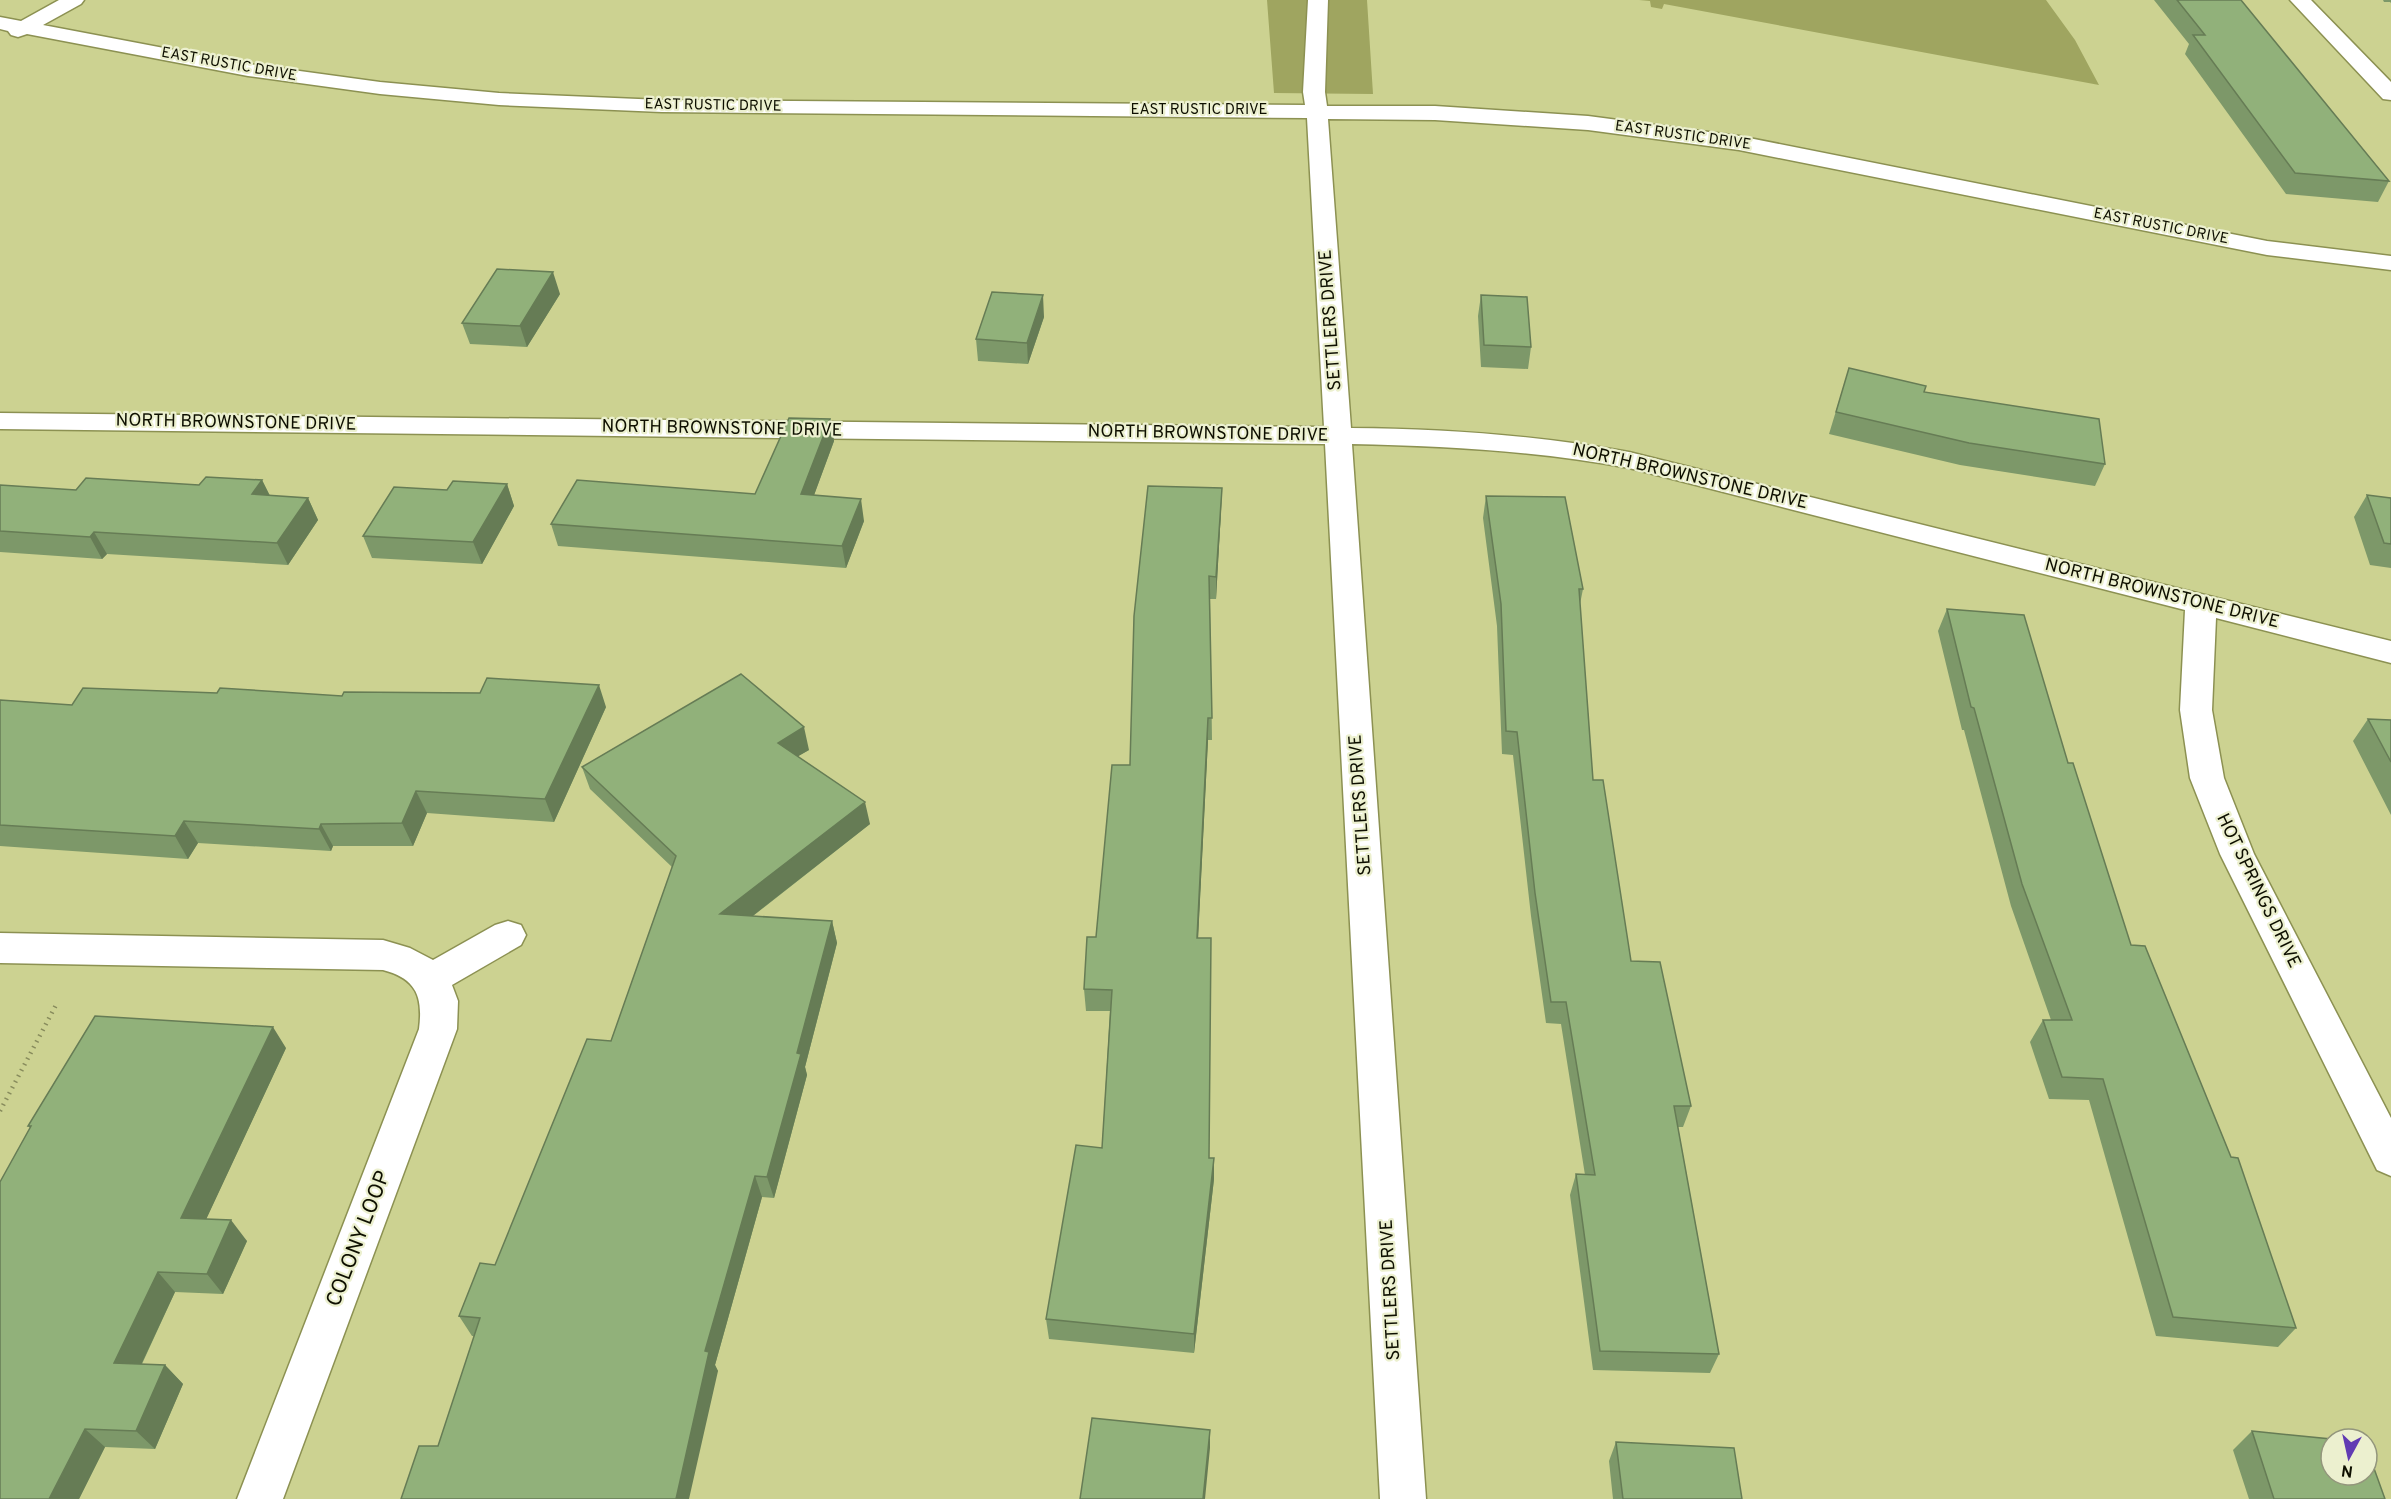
<svg xmlns="http://www.w3.org/2000/svg" width="2391" height="1499" font-family="Overpass,sans-serif">
<rect width="100%" height="100%" fill="#ccd291"/>
<path fill="#9fa560" d="M1267,0H1367L1373,94L1274,93Z
M1639,0H2046L2075,40L2099,85L1664,4L1662,9L1651,7L1650,1Z"/>
<g fill="none" stroke-linecap="round" stroke-linejoin="round">
<defs>
<path id="minor" d="M59,0H84L81,4L43,25L248,64L380,82L499,93L662,100L1305,105L1303,92L1308,0H1328L1325,92L1327,106H1435L1588,116L1739,136L2267,241L2391,256V270L2267,255L1739,150L1588,130L1435,120L1328,119L1351,428C1445,429 1537,435 1629,452L2391,641V663L2216,618L2212,710L2224,778L2254,854L2391,1118V1176L2377,1170L2220,854L2190,778L2180,710L2185,610L1629,468C1537,451 1445,446 1352,444L1426,1499H1380L1325,444L0,429V413L1324,427L1307,118L662,112L499,105L380,94L248,76L27,34L18,37L11,35L8,31L0,29V17L21,21Z
M2290,0H2311L2391,82V100L2383,99Z
M508,921L521,925L526,935L521,945L452,985L458,1001L457,1029L283,1499H237L419,1029C423,997 417,979 383,970L0,963V933L383,940L410,948L433,960L495,925Z"/>
</defs>
<use href="#minor" stroke="#8c9152" stroke-width="3"/>
<path stroke="#878b5c" stroke-width="4.5" stroke-dasharray="1.5 5" stroke-linecap="butt" d="M0,1111L56,1005"/>
<use href="#minor" fill="#fff" fill-rule="evenodd"/>
</g>
<path fill="#7d9869" d="M2154,0H2241L2389,181L2378,202L2286,194L2185,54L2189,44Z
M2383,0H2391V3L2390,2H2384Z
M560,294L527,347L470,344L462,323Z
M1481,295L1531,347L1528,369L1481,367L1478,316Z
M1044,317L1028,364L978,361L976,339Z
M1849,368L2105,464L2095,486L1960,465L1829,434Z
M830,419L834,441L814,495L864,521L846,568L558,546L551,524L755,494Z
M262,480L270,496L308,498L318,520L288,565L107,554L102,559L0,552V485L76,490L199,485Z
M507,484L514,506L482,564L372,558L363,536L447,490Z
M1222,488L1221,511L1216,599H1210L1212,740H1208L1198,938L1209,1158H1214V1179L1194,1353L1049,1339L1046,1319L1102,1148L1110,1011H1086L1084,989L1096,937L1130,765Z
M2367,495L2391,498V568L2370,565L2354,517Z
M1486,496L1583,589L1580,604L1593,780L1631,961L1691,1106L1683,1127H1678L1719,1354L1710,1373L1593,1370L1570,1195L1576,1174L1585,1175L1561,1024L1546,1023L1531,916L1513,755L1502,754L1497,626L1483,518Z
M1947,609L2068,763L2131,945L2296,1328L2278,1347L2156,1336L2089,1100L2049,1099L2030,1042L2043,1020H2051L2011,906L1964,730H1962L1938,631Z
M342,696L606,707L554,822L427,813L413,846H333L331,851L198,843L188,859L0,846V700L72,705Z
M2368,719L2391,720V815L2353,741Z
M809,750L798,756L870,824L753,916L832,921L837,943L805,1067L807,1075L774,1198L762,1197L715,1365L718,1371L438,1446L474,1336H472L459,1316L495,1265L611,1041L672,867L590,789L582,767Z
M286,1048L206,1219L247,1241L223,1294L175,1292L142,1364L165,1365L183,1384L155,1449L105,1447L79,1499L30,1128L28,1126Z
M2252,1431L2385,1499H2249L2233,1450Z
M1616,1442L1742,1499H1613L1609,1461Z"/>
<path fill="#667c55" d="M553,272L560,294L527,347L520,326Z
M1043,295L1044,317L1028,364L1027,343Z
M830,419L834,441L806,517L801,494Z
M262,480L273,502L252,494Z
M507,484L514,506L482,564L473,542Z
M1222,488L1221,511L1216,599V577Z
M308,498L318,520L288,565L277,543Z
M861,499L864,521L846,568L842,546Z
M94,532L107,554L102,559L90,537Z
M599,685L606,707L554,822L545,799Z
M1208,718V740L1197,960V938Z
M804,727L809,750L783,765L778,743Z
M416,791L427,813L413,846L402,823Z
M865,802L870,824L727,936L720,914Z
M184,821L198,843L188,859L175,836Z
M321,824L333,846L331,851L319,829Z
M832,921L837,943L805,1067L807,1075L774,1198L767,1177L797,1053Z
M273,1027L286,1048L197,1239L181,1218Z
M1214,1158V1179L1194,1353V1334Z
M755,1176L762,1197L715,1365L718,1371L689,1499H676L705,1351Z
M231,1220L247,1241L223,1294L207,1274Z
M158,1272L175,1292L133,1382L114,1363Z
M165,1365L183,1384L155,1449L136,1431Z
M85,1429L105,1447L79,1499H49Z
M1210,1430V1448L1205,1499H1203Z"/>
<path fill="#91b17a" stroke="#667c55" stroke-width="1.5" d="M2177,0H2241L2389,181L2295,173L2193,35H2205Z
M497,269L553,272L520,326L462,323Z
M992,292L1043,295L1027,343L976,339Z
M1481,295L1527,297L1531,347L1484,345Z
M1849,368L1926,386L1924,392L2099,419L2105,464L1969,443L1836,412Z
M789,418L830,419L801,494L861,499L842,546L551,524L577,480L755,494Z
M206,477L262,480L252,494L308,498L277,543L94,532L90,537L0,531V485L76,490L86,478L199,485Z
M453,481L507,484L473,542L363,536L394,487L447,490Z
M1148,486L1222,488L1216,577L1209,576L1212,718H1208L1197,938H1211L1209,1158H1214L1194,1334L1046,1319L1076,1145L1102,1148L1112,990L1084,989L1087,937H1096L1112,765H1130L1134,616Z
M2367,495L2391,498V544L2384,543Z
M1486,496L1565,497L1583,589H1579L1593,780H1603L1631,961L1660,962L1691,1106H1674L1719,1354L1600,1351L1576,1174L1595,1175L1566,1002H1551L1535,893L1517,732L1506,731L1501,604Z
M1947,609L2024,615L2068,763H2073L2131,945L2145,946L2231,1157L2238,1158L2296,1328L2173,1317L2103,1079L2062,1077L2043,1020H2072L2022,884L1974,708L1971,707Z
M741,674L804,727L778,743L865,802L720,914L832,921L797,1053L801,1054L767,1177L755,1176L705,1351L709,1352L676,1499H401L419,1446H438L480,1318L459,1316L480,1263L495,1265L587,1039L611,1041L676,856L582,767Z
M487,678L599,685L545,799L416,791L402,823L321,824L319,829L184,821L175,836L0,825V700L72,705L83,688L217,693L220,688L342,696L344,692L480,693Z
M2368,719L2391,720V762Z
M95,1016L273,1027L181,1218L231,1220L207,1274L158,1272L114,1363L165,1365L136,1431L85,1429L49,1499H0V1182L31,1126H28Z
M1092,1418L1210,1430L1203,1499H1080Z
M2252,1431L2331,1439V1475H2367V1449L2385,1499H2274Z
M1616,1442L1734,1448L1742,1499H1623Z"/>
<g text-anchor="middle" dominant-baseline="central" stroke-width="4.5" stroke-linejoin="round" paint-order="stroke">
<g font-size="15" fill="#0e0f00" stroke="#ecf0cf">
<text transform="translate(229 65) rotate(10)">EAST RUSTIC DRIVE</text>
<text transform="translate(713 106) rotate(1)">EAST RUSTIC DRIVE</text>
<text x="1199" y="110">EAST RUSTIC DRIVE</text>
<text transform="translate(1683 136) rotate(8)">EAST RUSTIC DRIVE</text>
<text transform="translate(2161 227) rotate(11)">EAST RUSTIC DRIVE</text>
</g>
<g font-size="18" fill="#0e0f00" stroke="#ecf0cf">
<text transform="translate(1331 320) rotate(-94)">SETTLERS DRIVE</text>
<text transform="translate(236 423) rotate(1)">NORTH BROWNSTONE DRIVE</text>
<text transform="translate(722 429) rotate(1)">NORTH BROWNSTONE DRIVE</text>
<text transform="translate(1208 434) rotate(1)">NORTH BROWNSTONE DRIVE</text>
<text transform="translate(1690 477) rotate(13)">NORTH BROWNSTONE DRIVE</text>
<text transform="translate(2162 594) rotate(14)">NORTH BROWNSTONE DRIVE</text>
<text transform="translate(1361 805) rotate(-94)">SETTLERS DRIVE</text>
<text transform="translate(2258 891) rotate(64)">HOT SPRINGS DRIVE</text>
<text transform="translate(1391 1290) rotate(-93)">SETTLERS DRIVE</text>
</g>
<g font-size="21" fill="#0e0f00" stroke="#ecf0cf">
<text transform="translate(359 1239) rotate(-69)">COLONY LOOP</text>
</g>
</g>
<g transform="translate(2349 1457) rotate(188)"><circle r="28" fill="#ecf0cf" stroke="#93967c" stroke-width="1.5"/>
<path d="M0-4.5L10 22L0 15L-10 22Z" fill="#613bb3"/>
<text y="-9" font-size="16" font-weight="bold" text-anchor="middle" fill="#0e0f00">N</text>
</g>
</svg>
